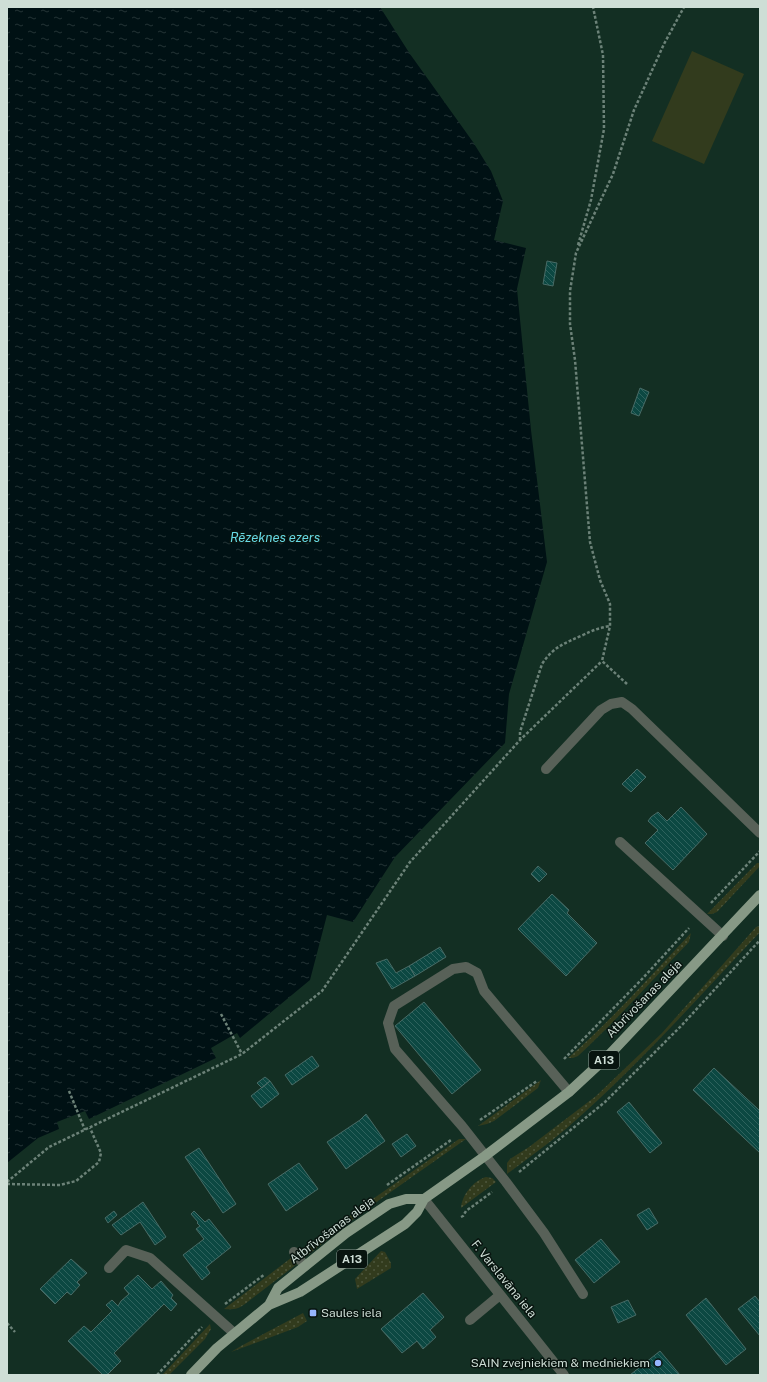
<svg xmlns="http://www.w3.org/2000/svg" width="767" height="1382" font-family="'Public Sans',sans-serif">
<defs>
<pattern id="grass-dots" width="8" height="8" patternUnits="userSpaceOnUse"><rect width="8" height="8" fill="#323b1d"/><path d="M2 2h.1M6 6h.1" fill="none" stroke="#4e573d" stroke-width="1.8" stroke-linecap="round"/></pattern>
<pattern id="water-ripples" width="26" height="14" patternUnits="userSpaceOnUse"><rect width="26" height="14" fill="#001114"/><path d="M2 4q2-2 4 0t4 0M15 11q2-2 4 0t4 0" fill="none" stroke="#243335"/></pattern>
<pattern id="building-back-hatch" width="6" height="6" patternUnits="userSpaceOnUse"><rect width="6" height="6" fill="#0c4842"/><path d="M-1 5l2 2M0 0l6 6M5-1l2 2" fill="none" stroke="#2e625d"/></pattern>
</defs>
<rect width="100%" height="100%" fill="#132f23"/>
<path fill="url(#grass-dots)" d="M757,863H760V866L717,912L712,914H707Z
M760,926V932C697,999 636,1068 567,1128C548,1144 527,1159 507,1174V1163L510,1159L529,1147L596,1096L662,1033L756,927Z
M691,933L689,942C652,980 617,1020 578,1056L573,1058H568C612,1020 651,975 691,933Z
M541,1080L538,1088L494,1121L487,1124L478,1126Z
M459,1139H466L368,1208L367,1203Z
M486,1177L492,1178L496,1182L461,1208C462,1195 473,1181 486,1177Z
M355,1212L358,1213L359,1215L304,1258L302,1254V1251Z
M381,1251L385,1252L391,1263V1268L357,1289L355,1279Z
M291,1258L297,1264L245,1304C238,1309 233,1310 224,1309Z
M303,1313L307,1321L298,1327L231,1352L241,1346Z
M210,1324L211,1329L205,1339L169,1375H162Z"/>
<path fill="#323b1d" d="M692,51L744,74L704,164L652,141Z"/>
<path fill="url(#water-ripples)" d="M7,7H380L410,54L473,142L491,171L503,201L494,240L526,248L517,289L531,430L547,562L509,694L505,743L395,857L353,922L327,915L310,980L240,1038L237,1033L211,1048L216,1058L89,1119L85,1111L57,1122L59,1129L38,1138L7,1163Z"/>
<path fill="url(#building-back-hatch)" stroke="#486b66" d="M547,261L557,263L553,286L543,284Z
M640,388L649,392L639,416L631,413Z
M637,769L646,777L631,792L622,784Z
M681,807L707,834L673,870L645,843L658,830L648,821L651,817L658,812L667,821Z
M538,866L547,874L539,882L531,874Z
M552,894L569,910L567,913L597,943L566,976L518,929Z
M440,947L446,957L415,976L409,966Z
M387,959L396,973L409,966L415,976L392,989L376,963Z
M424,1002L481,1070L452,1094L395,1026Z
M312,1056L319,1066L292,1085L285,1075Z
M714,1068L760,1111V1153L693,1090Z
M265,1077L270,1081L262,1088L257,1083Z
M270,1081L279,1094L261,1108L251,1096Z
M629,1102L662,1143L650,1153L617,1112Z
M366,1114L385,1141L346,1169L327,1142L360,1120Z
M407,1134L416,1146L401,1157L392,1144Z
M199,1148L236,1204L223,1213L185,1157Z
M299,1163L318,1189L286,1211L268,1184Z
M143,1202L166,1237L155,1245L140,1222L121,1235L112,1225Z
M649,1208L658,1223L647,1230L637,1215Z
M114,1211L117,1215L108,1223L105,1218Z
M194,1211L205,1222L209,1219L231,1247L206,1267L210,1273L202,1280L183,1255L204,1239L196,1229L200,1226L197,1223L198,1222L191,1214Z
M601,1239L620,1262L594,1283L575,1260Z
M71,1259L87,1273L77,1282L80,1285L71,1295L67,1292L55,1304L40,1289Z
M138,1275L152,1289L161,1281L173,1295L171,1298L177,1304L171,1311L164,1304L114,1353L121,1361L107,1375H103L68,1341L84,1326L91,1332L112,1311L106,1305L112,1300L118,1306L121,1301L129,1294L124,1288Z
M423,1293L444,1317L430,1330L436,1337L423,1349L417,1341L402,1353L381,1329Z
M755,1296L760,1302V1336L738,1309Z
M706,1298L746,1349L726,1365L686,1315Z
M628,1300L636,1315L618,1323L611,1307Z
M660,1351L680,1375H630Z"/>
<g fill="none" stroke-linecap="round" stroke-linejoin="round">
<path stroke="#6c8278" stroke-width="2.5" stroke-dasharray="3 2" stroke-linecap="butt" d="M578,245L591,200L604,129L603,55L593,7
M627,684L602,661L610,626V604L600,580L590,542L575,360L570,324V291L576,253L613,174L634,110L664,44L684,7
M520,740V732L542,664C553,647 565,643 583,635C593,630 599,628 610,626
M711,903L760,851
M221,1014L242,1054
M564,1059L643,978L689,928
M69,1091L85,1130
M480,1120L537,1081
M519,1172L605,1102L682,1025L760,940
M7,1182L49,1147L242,1054L322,991L410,862L520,740L602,661
M7,1184L60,1185L76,1181L99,1162L101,1153L90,1128
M387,1185L451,1140
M461,1217L463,1216L466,1211L492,1192
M225,1304L265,1274
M7,1323L15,1332
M157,1375L202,1327"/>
<path stroke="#586158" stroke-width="10" d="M546,769L601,710L611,704L622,702L632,709L760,833
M620,842L723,936
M569,1092L484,991L477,973L466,967L453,969L394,1006L388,1023L395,1049L462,1126L506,1182L544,1233L583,1294
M424,1199L564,1375
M294,1252L305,1266
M109,1268L126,1250L150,1258L234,1333
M470,1320L500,1295"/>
<path stroke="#879986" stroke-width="10" d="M269,1305L278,1288L346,1233L389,1204L406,1199H424
M191,1375L217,1348L269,1305L300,1292L405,1224L417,1212L424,1199L485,1156L569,1092L610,1054L760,895"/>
</g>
<g fill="#95b6fd" stroke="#08140f" stroke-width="1.5">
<rect x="309" y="1309" width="8" height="8" rx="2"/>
<circle cx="658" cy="1363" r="4"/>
</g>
<g text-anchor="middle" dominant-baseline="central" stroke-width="3" stroke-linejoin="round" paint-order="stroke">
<g fill="#08140f" stroke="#93a19a" stroke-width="1">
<rect x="589" y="1051" width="30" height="18" rx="3"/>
<rect x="337" y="1250" width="30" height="18" rx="3"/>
</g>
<g font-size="11" font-weight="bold" fill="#ceded6">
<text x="604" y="1060">A13</text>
<text x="352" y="1259">A13</text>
</g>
<g font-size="12" fill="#ceded6" stroke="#08140f">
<text transform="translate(644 999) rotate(-46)">Atbrīvošanas aleja</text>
<text transform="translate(332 1230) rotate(-37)">Atbrīvošanas aleja</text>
<text transform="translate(504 1279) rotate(51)">F. Varslavāna iela</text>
</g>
<g font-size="12" fill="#ceded6" stroke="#08140f" text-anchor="start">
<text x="321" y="1313">Saules iela</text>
<text x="650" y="1363" text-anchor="end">SAIN zvejniekiem &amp; medniekiem</text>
</g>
<g font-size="13" font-style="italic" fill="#67d9e4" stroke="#08140f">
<text x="275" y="537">Rēzeknes ezers</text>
</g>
</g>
<rect width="767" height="1382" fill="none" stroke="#ceded6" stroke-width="16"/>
</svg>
